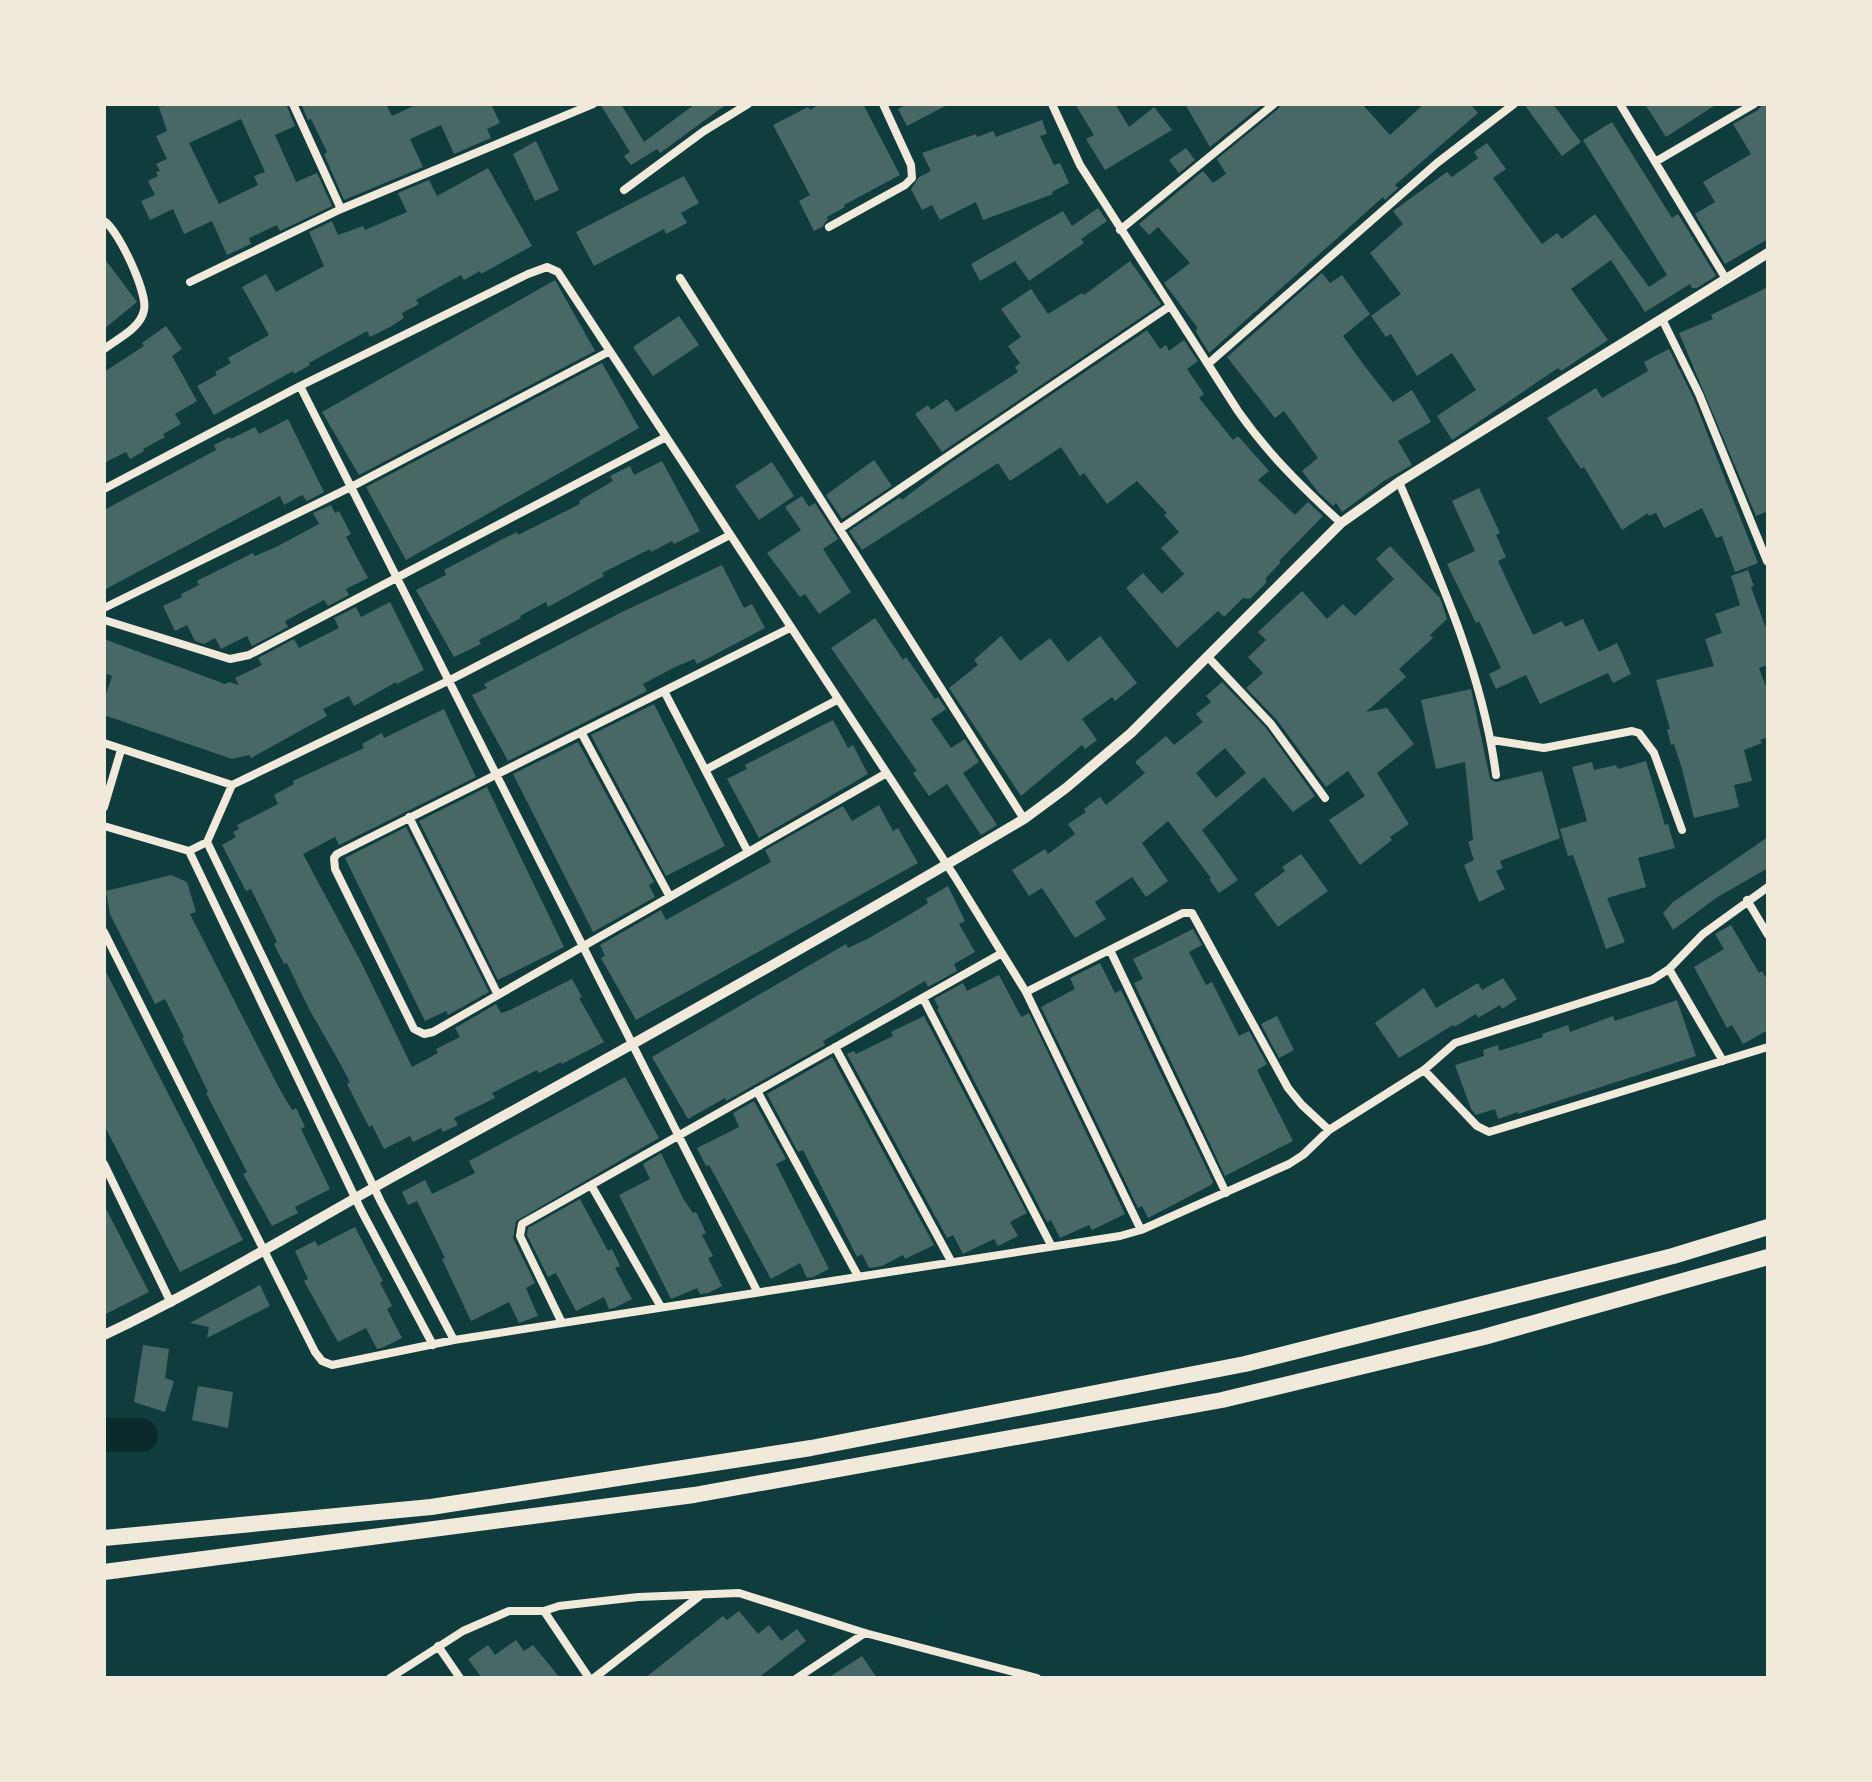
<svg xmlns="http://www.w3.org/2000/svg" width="1872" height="1782" font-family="Jost,sans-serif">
<rect width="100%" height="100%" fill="#0f3d3e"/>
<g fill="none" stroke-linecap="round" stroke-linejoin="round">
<path stroke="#0a2a2b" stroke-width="34" d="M104,1435H141"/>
</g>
<path fill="#486865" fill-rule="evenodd" d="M158,104H286L295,126L275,135L296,182L317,173L332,206L280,231L277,225L249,238L251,244L227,255L212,221L184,234L173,209L150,220L141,201L155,195L148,181L158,176L156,172L160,171L156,164L167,159L156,136L167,131ZM241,119L265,172L254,176L258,185L219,204L189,143Z
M301,104H386L392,116L418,104H491L500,123L487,129L491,138L454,154L441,125L410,139L423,167L344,200L324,154L327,152L311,119L308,120Z
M600,104H621L644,142L695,104H727L660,153L657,149L631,165L624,156L630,152Z
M820,104H863L900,175L844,205L845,207L827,217L828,219L822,227L814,231L799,201L810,195L773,125L808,107L810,110Z
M908,104H949L907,126L898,109Z
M1075,104H1115L1129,127L1154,107L1172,130L1105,170L1086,139L1094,135Z
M1185,104H1263L1210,147Z
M1281,104H1362L1390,135L1424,104H1470L1478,113L1395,185L1398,188L1385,200L1383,197L1209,353L1196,332L1197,327L1164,283L1190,263L1158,227L1149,235L1139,224L1203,171L1213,183L1226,174L1217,159L1278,109Z
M1524,104H1553L1581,142L1562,156Z
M1645,104H1717L1666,137Z
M1763,104H1768V239L1725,264L1695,214L1715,202L1703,182L1751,154L1733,124L1758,110Z
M1042,120L1047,134L1040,136L1054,165L1060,163L1069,183L1052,192L1053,194L983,220L976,202L940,220L932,205L922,210L911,189L919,177L931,171L922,153L976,134L977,137L993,131L996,137Z
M1612,122L1672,218L1678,214L1716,276L1697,288H1692L1690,284L1645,312L1611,260L1571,289L1608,340L1561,371L1558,368L1452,440L1437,416L1476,390L1452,353L1417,376L1391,334L1386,337L1371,316L1401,294L1370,253L1403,224L1393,211L1447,172L1452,177L1478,158L1474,152L1487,143L1506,169L1493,178L1542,244L1557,233L1562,239L1595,214L1649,287L1667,275L1583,140Z
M536,141L559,190L535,201L513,154Z
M1186,148L1195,160L1179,173L1169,160Z
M488,168L532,246L481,274L480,271L464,280L461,275L416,300L419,304L402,313L404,318L390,327L370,337L367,331L309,363L310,365L294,374L293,371L214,415L197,386L217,375L215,372L231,363L228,358L269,335L242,287L266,274L276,292L324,266L309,232L332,221L338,235L363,226L365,230L407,212L398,193L429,180L437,196Z
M684,176L699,203L681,213L687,223L666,234L664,229L594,266L576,232Z
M1098,208L1107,221L1081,239L1084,243L1029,281L1015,261L980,281L971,264L1063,211L1072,226Z
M104,258L137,302L104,329Z
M1130,261L1161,304L942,452L915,414L928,405L931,410L947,399L956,412L1018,372L1015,367L1020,363L1008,346L1021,337L1001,309L1031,289L1048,314L1082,293L1084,295Z
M1322,273L1330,283L1342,275L1370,314L1343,336L1366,368L1393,402L1412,390L1431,422L1398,441L1412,465L1384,481L1342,512L1336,503L1333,506L1318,492L1302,471L1318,458L1284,411L1275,418L1227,357Z
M555,280L595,351L359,475L322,412Z
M1768,287V511L1756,516L1679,333L1713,319L1711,315Z
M679,316L699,345L653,376L633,347Z
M166,326L182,349L172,356L197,401L175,414L181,424L163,434L165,437L143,449L144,451L130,459L126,452L104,463V372L144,346L142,343Z
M1147,330L1160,349L1166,345L1169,351L1184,340L1198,361L1187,369L1204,394L1199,398L1233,440L1238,436L1269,471L1258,480L1295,515L1308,502L1323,516L1279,561L1281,562L1266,578V583L1250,599L1243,598L1224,617L1218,611L1177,648L1126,588L1143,573L1162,594L1184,574L1161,548L1179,532L1164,515L1167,513L1137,481L1107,504L1084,473L1080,476L1061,447L1010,481L998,463L862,550L849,531L900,497L902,500L950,463Z
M1669,349L1693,397L1758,563L1735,572L1722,536L1716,538L1702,508L1664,528L1656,513L1649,516L1648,513L1622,530L1584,467L1581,469L1547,418L1596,388L1602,398L1648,371L1644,362Z
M602,363L639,428L406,560L366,487Z
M288,419L324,492L307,501L302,495L284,505L280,496L104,590V510L216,450L214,445L230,437L231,439L255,427L259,434Z
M874,460L892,486L842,519L826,495Z
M662,461L700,531L674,544L672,541L651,552L650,549L602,573L604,576L548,607L546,602L520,616L521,618L479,640L481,644L454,657L416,590L446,575L444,570L501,540L517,532L518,535L580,504L579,501L613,481L610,476L630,466L634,475Z
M772,462L794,496L759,520L735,486Z
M1479,488L1500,533L1496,535L1506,557L1498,561L1533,635L1562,621L1565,627L1583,619L1599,652L1617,643L1631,674L1613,683L1608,673L1540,704L1526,675L1496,689L1489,674L1501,668L1479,621L1476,623L1447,564L1475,551L1452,501Z
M802,496L809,507L815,503L838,539L823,549L851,592L819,614L805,594L800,597L767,553L801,530L785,507Z
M331,505L335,513L339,511L351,534L346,537L368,578L346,589L349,595L328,606L324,600L285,621L288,627L252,646L247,636L221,649L215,638L204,644L195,641L187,625L175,631L163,606L182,597L181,594L199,585L197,581L253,553L255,556L276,547L319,524L313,513Z
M1390,546L1440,598L1447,619L1430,635L1433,638L1399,669L1406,677L1366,712L1387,708L1414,744L1377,773L1409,824L1390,837L1392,840L1360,865L1329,820L1365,796L1348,771L1326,787L1277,720L1246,688L1263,673L1248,657L1266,640L1258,632L1302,591L1327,619L1343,604L1355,616L1394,579L1376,559Z
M722,565L744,608L752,604L765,628L697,664L694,659L675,667L643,684L647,691L508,761L472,695L487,688L484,684L622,612Z
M1748,570L1754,586L1751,587L1768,634V665L1759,668L1768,692V737L1760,740L1762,743L1744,750L1752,781L1734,785L1739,807L1694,818L1682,769L1674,744L1671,745L1667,729H1670L1656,680L1714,666L1705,639L1722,633L1715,614L1740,605L1731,576Z
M390,602L424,670L397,684L396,682L354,706L349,696L323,709L327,716L251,758L249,755L232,759L104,715V701L112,676L104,673V639L225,684L229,682L239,685L235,678L262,665L258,658L294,639L299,648L339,628L334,618L356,607L361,617Z
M875,618L903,660L906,657L935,699L938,697L946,709L931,719L951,748L965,739L979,762L963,773L997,825L981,835L947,784L929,796L913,773L917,771L831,648Z
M1001,636L1020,661L1050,638L1068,662L1100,636L1137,683L1115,701L1112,697L1082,719L1097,740L1085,749L1082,745L1021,796L949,688L978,665L974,660Z
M1222,682L1266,728L1315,796L1293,812L1264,777L1202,830L1238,880L1219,893L1209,879L1211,878L1168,821L1142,843L1168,881L1146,897L1132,877L1095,902L1106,919L1075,938L1042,888L1029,896L1012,870L1045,849L1048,854L1075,834L1068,824L1086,812L1084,809L1100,797L1106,805L1145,773L1135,762L1166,736L1174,745L1203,722L1196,714L1211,702L1206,696ZM1225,748L1246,773L1216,798L1196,773Z
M1471,689L1490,779L1496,782L1542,771L1560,838L1500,861L1503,868L1496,871L1505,889L1479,902L1464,865L1474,860L1468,842L1473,840L1465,762L1436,769L1421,700Z
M654,704L725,846L666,876L591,735Z
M444,709L476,777L339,845L335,837L303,854L362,964L412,1067L438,1053L436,1049L460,1037L455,1028L496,1004L501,1013L510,1010L572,979L582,997L579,998L604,1042L562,1064L561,1062L539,1073L537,1070L492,1093L495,1098L454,1118L458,1125L443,1132L441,1128L413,1142L410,1136L384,1149L372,1125L369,1127L347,1084L350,1082L336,1056L309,1009L287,963L284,964L274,944L277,942L251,889L246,891L222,845L236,837L233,832L239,829L237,825L278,804L274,795L294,784L293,781L364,748L362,744L382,733L384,738Z
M833,720L848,748L853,745L868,774L759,838L727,779L747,769L745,765Z
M578,742L654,882L649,885L655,897L593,932L513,774Z
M1646,761L1665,825L1668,824L1675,848L1638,858L1646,887L1607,898L1625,942L1606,949L1573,855L1568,856L1560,829L1587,821L1572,767L1592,762L1594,770L1616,765L1618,769Z
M487,787L564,947L498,980L419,821Z
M879,805L893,831L898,828L918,863L636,1020L601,958L605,956L600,945L661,910L666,920L771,862L765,850L843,806L852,821Z
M406,827L489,992L448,1015L446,1011L425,1021L345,858Z
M1768,837V868L1716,898L1673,930L1663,913L1673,902Z
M1301,854L1328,891L1278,927L1254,894L1285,871L1282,867Z
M171,875L187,882L196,912L190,914L278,1086L292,1110L296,1108L305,1127L301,1129L330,1189L295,1207L298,1213L272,1226L243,1174L247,1172L206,1093L208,1092L182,1038L184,1037L165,999L155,1004L110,914L106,891Z
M948,886L965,921L959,924L975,952L954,964L957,971L928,987L925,981L823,1041L825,1045L726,1101L725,1098L688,1119L652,1057L846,944L848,948L869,938L909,915L928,903L926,899Z
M1731,925L1759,973L1762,971L1768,981V1030L1743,1044L1732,1025L1727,1028L1694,967L1724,949L1715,934Z
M1193,929L1202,945L1189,952L1206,985L1212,982L1239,1036L1249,1031L1267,1064L1257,1070L1293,1141L1225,1176L1134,983L1143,979L1133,959Z
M1100,963L1115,993L1121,990L1213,1182L1211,1185L1148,1218L1142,1206L1138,1208L1041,1007L1075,989L1070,978Z
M104,968L243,1240L180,1272L104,1125Z
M999,975L1019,1013L1022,1017L1029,1013L1125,1214L1092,1230L1089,1225L1060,1238L1051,1220L1047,1222L937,1009L939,1008L934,999L963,983L967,991Z
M1503,978L1517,999L1502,1009L1500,1005L1478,1018L1476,1014L1454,1027L1453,1025L1399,1058L1375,1023L1424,988L1436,1008L1478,983L1482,990Z
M1677,1000L1696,1056L1518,1114V1112L1498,1119L1495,1109L1476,1115L1471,1109L1455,1065L1484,1056L1483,1050L1498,1045L1499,1051L1543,1037L1542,1034L1568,1025L1570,1032L1613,1016L1615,1021Z
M924,1016L1027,1213L1010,1222L1018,1236L998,1246L994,1239L963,1254L953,1235L947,1238L847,1054L854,1051L856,1054L893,1036L891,1032Z
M1277,1016L1294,1050L1279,1058L1261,1024Z
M832,1057L934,1245L905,1259L903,1255L882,1266L869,1268L862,1254L857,1257L803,1150L798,1152L767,1094Z
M625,1077L659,1138L516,1221L513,1238L535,1283L526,1288L538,1316L519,1323L509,1302L471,1321L442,1259L445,1258L417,1201L408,1205L402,1192L425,1180L432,1194L475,1173L469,1161Z
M754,1101L786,1159L776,1164L829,1269L813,1277L807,1278L800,1263L771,1279L709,1165L706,1166L697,1148L739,1127L733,1113Z
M661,1153L684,1200L693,1213L696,1212L706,1233L702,1235L713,1256L708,1258L722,1286L708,1293L700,1294L697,1288L671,1299L619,1195L650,1179L643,1164Z
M580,1199L608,1251L612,1249L620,1266L615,1268L632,1299L614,1308L609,1309L604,1297L576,1311L556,1273L548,1277L527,1235L528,1228Z
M104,1205L149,1292L104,1315Z
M355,1227L383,1281L380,1283L392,1306L387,1309L402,1338L384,1347L377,1349L366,1328L338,1342L304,1281L308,1279L295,1251L315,1241L318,1246Z
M260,1285L270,1306L207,1338L209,1327L190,1323Z
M143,1345L169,1349L165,1378L174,1381L165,1412L134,1402Z
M198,1386L233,1392L228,1428L192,1420Z
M739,1611L758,1634L769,1625L781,1641L797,1629L806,1641L758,1678H645L723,1616L727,1620Z
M516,1640L524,1651L533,1645L560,1678H482L468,1659L488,1645L495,1655Z
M862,1656L877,1678H828Z"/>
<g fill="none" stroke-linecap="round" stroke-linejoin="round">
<path stroke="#f1e9da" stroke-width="8" d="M293,104L341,209
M1052,104L1080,165L1238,411C1268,454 1303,488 1341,523
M1620,104L1726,279
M1655,162L1754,104
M624,190L704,131L748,104
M104,221C118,229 148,293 144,310C141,328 117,339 104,349
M829,227L905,185L912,178L911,165L883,104
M1120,230L1274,104
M680,278L1024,819
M190,282L341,209L593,104
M1662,319L1699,394L1767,561
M1208,364L1437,163L1514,104
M300,386L757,1291
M1399,482C1439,576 1483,674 1496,775
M104,489L300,386L528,274L547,267L558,272L955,877L1026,992L1141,1230
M840,529L1170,306
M104,608L351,487L610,351
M104,620L230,659L249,655L666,437
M790,628L337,854L334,858L335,869L414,1029L424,1034L433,1032L885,774
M1207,656L1271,724L1325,798
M664,691L748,852
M581,732L670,897
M1492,740L1544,748L1632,731L1639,733L1654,753L1682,830
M104,743L232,785
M705,770L837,700
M104,807L121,750
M409,817L498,995
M104,826L189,851L207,842
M189,851L361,1210L433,1345
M1747,900L1768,935
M104,932L315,1352L322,1361L332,1365L454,1340L1120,1236L1141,1230L1289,1164L1303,1155L1329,1130L1302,1105L1288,1088L1192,913H1183L1026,992
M1110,950L1226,1193
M1669,969L1723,1061
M923,998L1051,1245
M835,1047L951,1261
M1424,1070L1477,1126L1489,1132L1768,1047
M757,1091L858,1276
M1329,1130L1424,1070L1455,1043L1652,980L1669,969L1703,934L1768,887
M104,1164L171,1303
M591,1185L661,1307
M562,1323L520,1236L522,1224L1002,953
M454,1340L381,1202L207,842L232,785L450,680L730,535
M544,1611L589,1678
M438,1646L460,1678
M390,1678L463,1631L509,1611H544L559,1606L638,1597L739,1593L865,1633L1037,1678
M594,1678L701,1595
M797,1678L865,1633"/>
<path stroke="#f1e9da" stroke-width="10" d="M104,1335C203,1288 296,1231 391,1178C604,1061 815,943 1024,819L1066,788L1131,733L1341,523L1399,482L1768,253"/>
<path stroke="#f1e9da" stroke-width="16" d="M104,1538L431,1507L811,1448L1245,1364L1673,1256L1768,1227
M104,1572L694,1495L1222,1400L1484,1337L1768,1257"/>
</g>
<rect width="1872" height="1782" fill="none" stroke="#f1e9da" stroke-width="212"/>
</svg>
